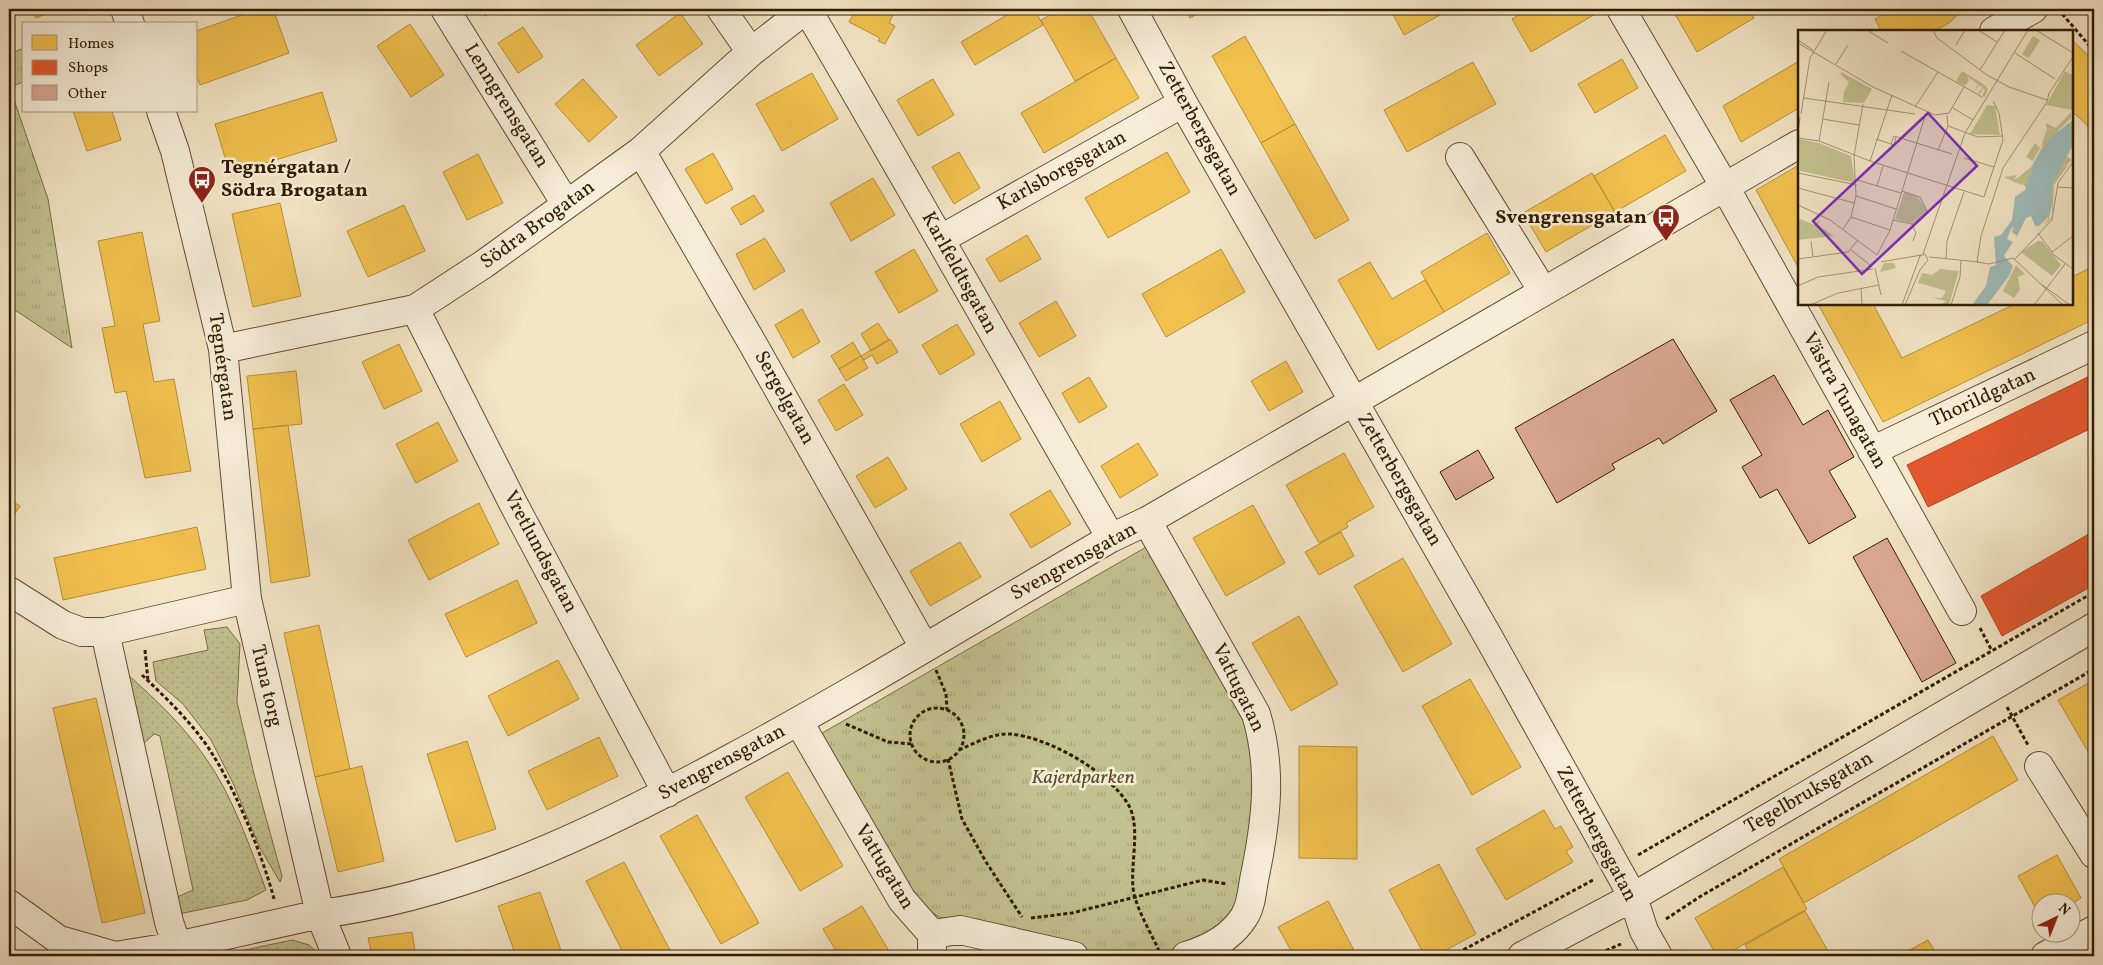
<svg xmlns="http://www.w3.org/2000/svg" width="2103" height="965" font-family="Vollkorn,serif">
<defs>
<pattern id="grass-dots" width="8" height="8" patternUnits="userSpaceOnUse" patternTransform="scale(1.25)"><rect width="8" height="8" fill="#c2c290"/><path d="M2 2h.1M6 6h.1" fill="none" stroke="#a7a67a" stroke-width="1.8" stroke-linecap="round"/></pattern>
<pattern id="park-tufts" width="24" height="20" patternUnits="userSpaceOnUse" patternTransform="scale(1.25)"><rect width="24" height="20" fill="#c2c290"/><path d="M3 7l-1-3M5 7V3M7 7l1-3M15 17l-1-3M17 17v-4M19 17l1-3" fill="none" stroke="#a7a67a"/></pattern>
</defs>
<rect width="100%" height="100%" fill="#f3e5c6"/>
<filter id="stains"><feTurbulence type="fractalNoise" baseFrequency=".004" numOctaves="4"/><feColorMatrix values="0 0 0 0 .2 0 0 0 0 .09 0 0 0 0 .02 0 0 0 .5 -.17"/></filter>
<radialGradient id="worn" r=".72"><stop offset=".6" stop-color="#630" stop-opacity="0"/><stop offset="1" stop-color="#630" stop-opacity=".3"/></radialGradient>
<path fill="url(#grass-dots)" stroke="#7a6f48" d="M227,627L240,644L237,702L255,778L282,876L280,882L260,848L233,783L211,740L183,704L156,681L153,662L208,650L204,630Z
M126,673C155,699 183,725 205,757C232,794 250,847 266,890L247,900L179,914L175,898L193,890L160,736L154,734L141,746Z
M292,940L309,945L321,956H217Z"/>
<path fill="url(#park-tufts)" stroke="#7a6f48" d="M24,48V81L10,88L48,199L72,348L9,306V54Z
M1148,546L1244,714L1255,778L1253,844L1234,916L1216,938L1169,956H1100L939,917L908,896L817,736Z"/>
<path fill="#f2c14e" stroke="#b89037" d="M32,9H58L36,18Z
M259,9H273L289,53L200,85L196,73V31Z
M480,9H496L485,16Z
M856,9H896L889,23L895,26L885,44L878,41L880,38L849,22Z
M1017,9H1034L1043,25L975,65L961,42Z
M1061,9H1088L1116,58L1075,81L1041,20Z
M1185,9H1206L1190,18Z
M1390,9H1451L1404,35Z
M1529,9H1594L1597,13L1531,52L1512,19Z
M1672,9H1749L1754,18L1697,52Z
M1893,9H1964L1949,23L1934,31H1881L1875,19Z
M680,13L703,44L659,76L636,45Z
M410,24L444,75L411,97L377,46Z
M523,27L543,57L518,73L498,43Z
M1245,36L1295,124L1261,143L1212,56Z
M2072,40L2094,61V132L2072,111Z
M1116,58L1139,98L1044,153L1021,113Z
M1622,59L1638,88L1595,113L1578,84Z
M1799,61V108L1741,142L1723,106Z
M1473,62L1496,104L1407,152L1384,110Z
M812,73L838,119L782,151L756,104Z
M583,79L617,117L589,142L555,104Z
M933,79L954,115L918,136L897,100Z
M322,92L337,141L230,174L215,124Z
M73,111H112L121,140L87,151Z
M1295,124L1349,220L1315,239L1261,143Z
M1665,135L1686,171L1615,212L1594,176Z
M959,152L980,188L954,204L932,167Z
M1167,152L1190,192L1108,238L1085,198Z
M713,153L733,189L706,204L685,169Z
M478,154L503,203L467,220L443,172Z
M1799,165V269L1756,190Z
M1592,173L1615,212L1546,252L1523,213Z
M873,178L895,215L851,241L830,203Z
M754,195L764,211L741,225L731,208Z
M280,203L301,296L253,307L232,214Z
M404,205L425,251L368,277L347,231Z
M142,232L160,321L143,324L154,382L174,379L191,471L145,478L126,391L115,393L102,328L115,326L98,241Z
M1487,233L1510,273L1444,312L1421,272Z
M1027,235L1041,259L1000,282L986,259Z
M765,238L785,271L754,290L736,254Z
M914,249L938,291L899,313L875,272Z
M1221,249L1245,292L1166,337L1142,294Z
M1370,262L1392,299L1425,280L1444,312L1378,350L1338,280Z
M2094,266V319L1883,422L1818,304H1873L1902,358L2015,304H2072V277Z
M1056,301L1076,336L1039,357L1019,323Z
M802,309L820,342L793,358L775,325Z
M878,323L889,340L871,351L861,334Z
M957,324L975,354L940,375L922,345Z
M890,339L898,352L877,364L872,355L864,360L861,356Z
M853,342L861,356L839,369L831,356Z
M399,344L422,391L384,409L362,362Z
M861,356L868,368L846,381L839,369Z
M1286,361L1303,392L1269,411L1251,381Z
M296,371L302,424L253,429L247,376Z
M1089,377L1107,407L1079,423L1062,393Z
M844,384L863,415L836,431L818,400Z
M1000,401L1021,439L982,462L960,424Z
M438,422L458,461L416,483L396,444Z
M288,425L310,576L271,583L253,429Z
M1138,443L1158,475L1120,498L1101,466Z
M1344,453L1374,507L1346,523L1348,527L1319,543L1286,485Z
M888,457L907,489L875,508L856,476Z
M1050,490L1071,524L1031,548L1010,514Z
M9,499L20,506L9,522Z
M479,503L499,544L429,580L408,540Z
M1253,505L1285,563L1226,596L1193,538Z
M197,527L206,569L63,600L54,558Z
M1341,532L1354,556L1319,575L1305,552Z
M960,542L981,577L930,606L910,571Z
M1403,558L1452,644L1403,672L1354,586Z
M517,580L537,623L466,657L445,614Z
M1299,616L1338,684L1291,711L1252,643Z
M319,625L350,769L315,777L284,633Z
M558,660L579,699L508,736L488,696Z
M1470,679L1521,767L1472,795L1422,706Z
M2094,680V762L2058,700Z
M96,698L145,913L102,923L53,708Z
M1993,736L2018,780L1804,903L1779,859Z
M599,737L618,776L547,810L528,771Z
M467,741L496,829L456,842L427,754Z
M1299,746L1357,747V859L1299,858Z
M362,766L384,861L338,872L315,777Z
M788,772L843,866L800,891L745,797Z
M1544,810L1555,829L1561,826L1573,847L1566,851L1573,862L1506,900L1476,849Z
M697,815L759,923L721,944L660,836Z
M2057,855L2081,898L2070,905V902H2040V916L2018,876Z
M624,862L673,956H625L586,881Z
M1439,864L1476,934L1435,956H1425L1389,890Z
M1783,867L1807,909L1723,956H1717L1695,918Z
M540,892L563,956H516L498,906Z
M1328,901L1357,956H1294L1278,927Z
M862,906L892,956H839L823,929Z
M1805,911L1831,956H1751L1745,945Z
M412,932L416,956H372L368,938Z
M1928,940L1938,956H1899Z"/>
<path fill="#e4572e" stroke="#ae4520" d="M2094,374V427L1928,507L1907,465Z
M2094,531V585L2002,636L1981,596Z"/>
<path fill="#daa793" stroke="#311c00" d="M1673,339L1717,411L1663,444L1659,438L1612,464L1615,469L1557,503L1515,428Z
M1774,375L1803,425L1828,410L1854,457L1829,471L1856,517L1809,544L1777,489L1760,498L1742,467L1762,455L1730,400Z
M1478,450L1494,478L1456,500L1440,472Z
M1887,538L1956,663L1922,682L1853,557Z"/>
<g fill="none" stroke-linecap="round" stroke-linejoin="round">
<defs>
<path id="minor" d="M125,9L130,24
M445,9L566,204
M721,9L751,52
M807,9C910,184 1009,362 1111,538
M1132,9L1183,103L1489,638L1633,897L1644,931L1658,956
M1621,9L1725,187L1962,611
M1994,31L2033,9
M161,111L175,151L223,349L247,599L320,914C466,895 596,831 724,762C855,692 982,613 1111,538L1147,521L1799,144
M641,151L754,346L924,647
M1460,157L1543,291
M941,239L1183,103
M415,309L513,503L667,793
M223,349L415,309L484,264L641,151L751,52L806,9
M1872,451L2094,345
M1147,521L1256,714C1273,770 1266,823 1254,880C1252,891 1251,907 1244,917C1231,938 1209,949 1186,956
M9,591L63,625L82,632H105L247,599
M799,722L902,900L932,934L960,930L1074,956
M2039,766L2094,854
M9,904L77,953
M63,941L115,956L177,946L169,922L105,632
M167,956L177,946L320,914L337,956
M932,956V934
M1522,956L1633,897L2094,627
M2045,956L2094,930"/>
</defs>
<use href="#minor" stroke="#624e32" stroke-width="30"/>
<path stroke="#311c00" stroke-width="3" stroke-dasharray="4 2.5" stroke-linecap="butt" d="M2058,9L2094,51
M1980,628L1992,651
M145,650L148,681
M936,670L946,694L947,710
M142,675C163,695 185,716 202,739C231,777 262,853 274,899
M2007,707L2028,745
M910 735a27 27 0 1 1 54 0a27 27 0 1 1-54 0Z
M846,724L888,742L912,744
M959,750C975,743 993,733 1010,734C1048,737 1108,771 1128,804C1143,829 1127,872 1135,898C1141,917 1152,935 1160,953
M948,759L962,819L986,862L1022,917
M1638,855L2094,592
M1031,918L1072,913L1203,880L1227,884
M1666,919L1701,896L2094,669
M1452,956L1595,879
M1594,956L1621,944"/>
<use href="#minor" stroke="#f7eeda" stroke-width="28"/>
</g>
<defs>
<symbol id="bus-pin" viewBox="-11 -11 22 30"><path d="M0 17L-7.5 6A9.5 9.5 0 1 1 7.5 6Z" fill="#8f2418" stroke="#f7eeda"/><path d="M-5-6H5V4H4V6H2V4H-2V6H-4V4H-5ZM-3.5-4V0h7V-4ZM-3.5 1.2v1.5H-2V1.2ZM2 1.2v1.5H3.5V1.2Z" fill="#fff"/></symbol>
</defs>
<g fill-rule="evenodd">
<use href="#bus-pin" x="186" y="164" width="32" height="43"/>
<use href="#bus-pin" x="1650" y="202" width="32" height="43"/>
</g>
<g text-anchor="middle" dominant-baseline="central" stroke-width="5" stroke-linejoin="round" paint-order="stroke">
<g font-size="20" fill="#311c00" stroke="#f7eeda">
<text transform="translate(506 106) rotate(58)">Lenngrensgatan</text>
<text transform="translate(1199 129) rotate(61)">Zetterbergsgatan</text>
<text transform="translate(1062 171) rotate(-29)">Karlsborgsgatan</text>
<text transform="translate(538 225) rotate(-36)">Södra Brogatan</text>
<text transform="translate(959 273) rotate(61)">Karlfeldtsgatan</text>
<text transform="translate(222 367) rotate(82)">Tegnérgatan</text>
<text transform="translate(784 398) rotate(61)">Sergelgatan</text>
<text transform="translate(1983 398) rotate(-25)">Thorildgatan</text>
<text transform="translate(1844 401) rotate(61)">Västra Tunagatan</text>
<text transform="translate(1399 480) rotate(60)">Zetterbergsgatan</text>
<text transform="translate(540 552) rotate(62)">Vretlundsgatan</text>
<text transform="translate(1074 562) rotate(-29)">Svengrensgatan</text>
<text transform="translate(266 686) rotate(77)">Tuna torg</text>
<text transform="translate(1238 688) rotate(64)">Vattugatan</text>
<text transform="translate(722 763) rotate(-28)">Svengrensgatan</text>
<text transform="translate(1809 793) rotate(-30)">Tegelbruksgatan</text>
<text transform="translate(1596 834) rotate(62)">Zetterbergsgatan</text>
<text transform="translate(884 867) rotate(59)">Vattugatan</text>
</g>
<g font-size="20" font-weight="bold" fill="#311c00" stroke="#f7eeda" text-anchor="start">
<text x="221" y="168">Tegnérgatan /<tspan x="221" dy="23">Södra Brogatan</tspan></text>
<text x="1647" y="218" text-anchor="end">Svengrensgatan</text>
</g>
<g font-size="20" font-style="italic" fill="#5c4e2b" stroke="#f7eeda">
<text x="1083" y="778">Kajerdparken</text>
</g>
</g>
<g transform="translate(1798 30)">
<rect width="275" height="275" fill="#f3e5c6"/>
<path d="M164,41L185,54L190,59L187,67L184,66L187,60L185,58L182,64L180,63L185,57L181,55L176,62L180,54L169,46L171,50L167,56L158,51ZM273,82V88L243,117L249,98L254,100L248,97V93L258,98ZM264,96L236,132L228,158L224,153L223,155L206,147L219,145L216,150L222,146L233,137L247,112ZM237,113L242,118L235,131L228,127ZM268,125L274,130L265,138L271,134L256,155L255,182L253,189L242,200L254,186V175L251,189L240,198L250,189L255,154ZM218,235L227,244L220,247L222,260L216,268L205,261ZM123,253L151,260L148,275H143L148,271L132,267L144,268L148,261Z" fill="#c2c290"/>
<path d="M43,42L74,59L66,73L45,72L46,62L51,52L43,45ZM189,75L197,76L202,105L172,104ZM240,211H244L263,235L254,246L223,222ZM86,233H96L98,238L82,242ZM142,239L161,241L151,275H148L151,260L120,253L124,243L134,245Z" fill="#c2c290"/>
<path d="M267,41L275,45V80L248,75ZM1,109L21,113L53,126L57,153L2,141ZM106,162L119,166L129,180L113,193L97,189ZM0,188L17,195L22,189L20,195L36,206L0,210Z" fill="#c2c290"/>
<path d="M235,6L242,10L231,28L224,24Z" fill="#c2c290"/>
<path d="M275,90V115L255,154L252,185L241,196H237L233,186L228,188L219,206L214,202L216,197L213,199L209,209L215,212L206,226L215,236L211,246L189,275H174L188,256L192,237L198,235L196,207L203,205L214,190L217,167L227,160L236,132L253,107Z" fill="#9ebdbc"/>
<path fill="none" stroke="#a59577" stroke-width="1" d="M69,0L90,13M135,0L139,8L189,45L211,57L249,70M180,0L199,12M238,0L275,23M0,10L15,20M0,13L75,57L137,85L151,83L166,57M158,15L167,0M103,21L184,67M217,23L257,49M38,34L50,15M182,40L207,0M250,65L275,27M6,68L117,84M117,77L140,42M155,78L175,90M3,84L12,28L29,0M25,89L61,95M150,96L180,107L205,106M0,102L2,87M0,108L21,111L72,131L186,167L205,110L201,83L195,71M78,109L96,115L98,107M21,111L31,52M93,114L96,106L154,124M140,120L150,96L149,85M166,128L196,137M72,131L94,65M0,143L59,155M59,150L103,163M79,156L85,136M259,157L275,158M0,158L56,173M58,166L98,179M0,175L32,190L79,225L92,200L128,83M53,187L92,200M95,190L114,194L129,181L122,167L104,161M114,194L118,203L115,211M45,199L53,187L58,166L56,126L65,74M240,203L256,225L275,239M13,211L15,227M53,220L72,235M254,222L275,206M125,224L167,103L230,0M131,227L181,232M0,229L50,222L59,211M148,229L149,211L166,162M216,230L254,190L260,153L275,132M83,232L123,225M179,232L183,206L205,138L249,72L251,63M179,232L191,234L215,228L265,275M77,238L83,265M243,254L272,275M0,256L20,247L75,239M63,258L64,275M12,275L40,263L81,255M104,275L122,226L127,224L130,230L122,240L107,275M153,275L162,247L163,231M236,275L267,234"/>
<path fill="#7b2cbf" fill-opacity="0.15" stroke="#7b2cbf" stroke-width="2.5" d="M130,83L179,136L64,244L15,191Z"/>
<rect width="275" height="275" fill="none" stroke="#311c00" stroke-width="2.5"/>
</g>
<rect width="2103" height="965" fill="none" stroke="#f3e5c6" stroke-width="30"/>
<rect x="10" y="10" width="2083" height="945" fill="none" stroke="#311c00" stroke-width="2.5"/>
<rect x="15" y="15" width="2073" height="935" fill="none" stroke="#311c00"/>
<rect x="22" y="22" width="175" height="90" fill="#f7eeda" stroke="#a89a83"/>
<rect x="32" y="35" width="25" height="15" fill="#f2c14e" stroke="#a89a83"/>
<text x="68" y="48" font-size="15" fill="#311c00">Homes</text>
<rect x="32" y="60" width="25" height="15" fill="#e4572e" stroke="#a89a83"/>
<text x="68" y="72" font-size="15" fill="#311c00">Shops</text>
<rect x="32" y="85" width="25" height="15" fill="#daa793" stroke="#a89a83"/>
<text x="68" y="98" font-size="15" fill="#311c00">Other</text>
<g transform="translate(2056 918) rotate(43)"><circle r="24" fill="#f7eeda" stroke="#a89a83"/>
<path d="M0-4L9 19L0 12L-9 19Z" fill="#8f2418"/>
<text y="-8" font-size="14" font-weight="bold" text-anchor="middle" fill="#311c00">N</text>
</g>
<rect width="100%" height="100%" filter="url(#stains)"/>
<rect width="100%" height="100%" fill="url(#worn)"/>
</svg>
